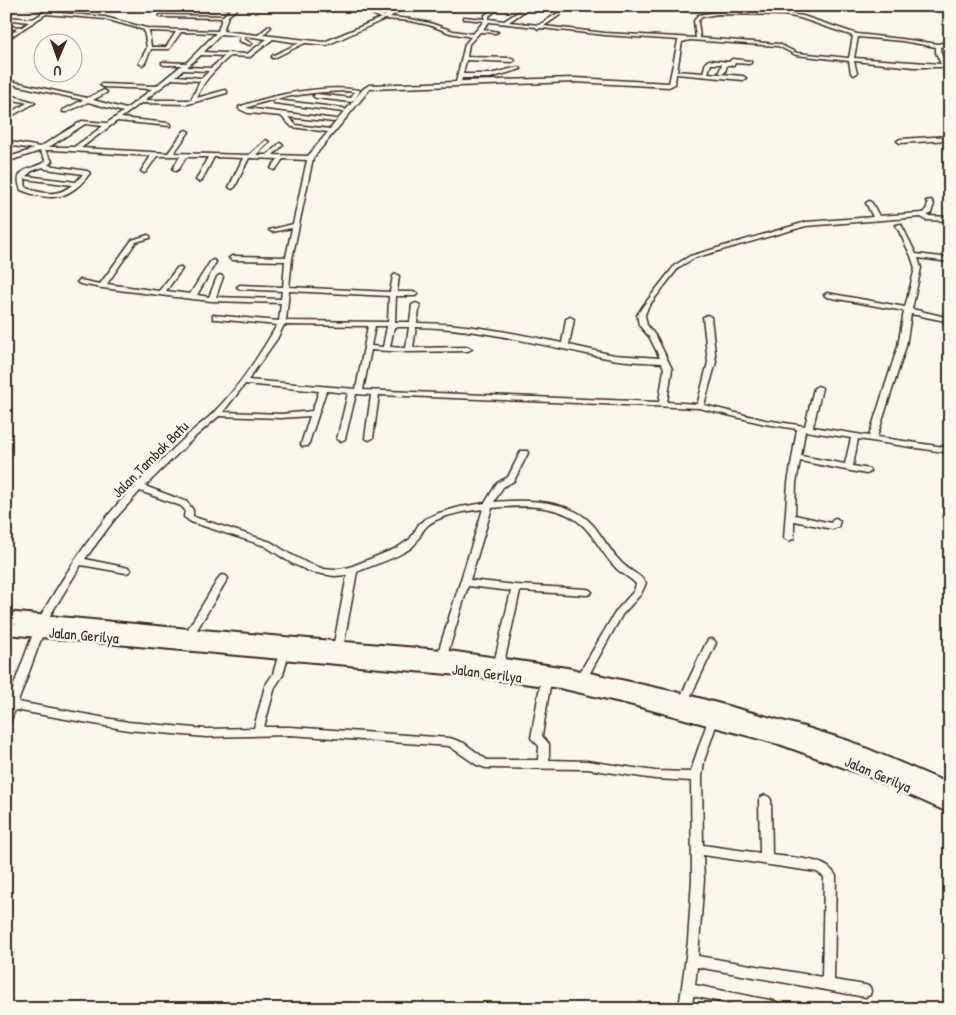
<svg xmlns="http://www.w3.org/2000/svg" width="956" height="1015" font-family="'Patrick Hand',sans-serif">
<rect width="100%" height="100%" fill="#fbf7ec"/>
<filter id="ink" filterUnits="userSpaceOnUse"><feTurbulence type="fractalNoise" baseFrequency=".02" numOctaves="2"/><feDisplacementMap in="SourceGraphic" scale="10" xChannelSelector="R" yChannelSelector="G"/><feConvolveMatrix kernelMatrix="1 2 1 2 8 2 1 2 1" color-interpolation-filters="sRGB"/></filter>
<g filter="url(#ink)">
<g fill="none" stroke-linecap="round" stroke-linejoin="round">
<defs>
<path id="minor" d="M21,6L49,8L53,6H58L50,12L105,17L150,29L218,31L222,18L161,17L159,16L161,15L223,16L231,9L212,6H240L228,16L223,31L258,35L269,26L271,27L263,35L324,42L381,18L354,6H361L384,16L401,6H407L390,17L410,19L430,23L453,31L473,34L484,21L466,19H464V17L485,19V15L497,6H502L489,16V19L504,21L527,6H532L509,22L539,25L558,13H560V15L544,26L605,33L696,38L694,21L698,15L717,12L784,13L803,16L857,34L902,39L938,44L950,41V44L940,47C940,58 950,66 950,77L947,76L943,67H914L854,61L857,73L854,75L851,73L849,61L796,55L778,46L690,40L682,42L677,71L703,73L706,62L709,60L729,62L732,59L751,61V63L749,64L735,63L734,65H727L725,72L722,74L719,72L722,64H711L708,73L743,76L746,78L743,80L676,74L675,84L669,87L575,82L370,89L313,158L292,259L289,287L390,292L393,276L396,274L399,276L397,292H415L418,294L415,296H396L395,322H410L412,305L416,303L420,305L417,323C465,323 515,333 562,343L566,319L570,317L574,319L569,345L614,355L660,358L650,338L639,325L637,315L643,306L675,265L690,256L806,222L873,217L866,203L869,201L872,203L879,216L922,213L925,212L928,204L926,201L931,200L934,204L931,213L927,216L950,217V221L926,220L921,217L806,226L694,258L679,267L648,307L645,315L647,325L657,338L672,369L667,402L697,404L698,402L708,362L703,317L707,315L711,317L716,362L704,405L765,420L805,426L814,388L818,386L822,388L813,427L869,436L898,346L904,311L827,297L824,295L827,293L905,307L915,268L911,256L896,225L901,224L916,254L950,258V262L918,258L921,268L912,309L950,318V322L911,314L906,346L877,437L950,448V453L858,439L853,466L869,469L870,471L869,473L866,474L800,461L796,483L795,515L831,523L833,519L836,518L840,521L838,527L832,529L794,521V538L789,541L784,538L788,483L797,429L765,424L699,408L379,395L373,438L369,440L365,438L371,395L356,394L345,439L341,441L337,439L348,393L326,391L308,446H302L301,444L310,416L281,418L219,416L196,436L145,486L187,502L193,510V516L197,518L271,542L288,553L307,563L324,569L334,570L350,567L397,548L410,539L419,524L425,519L439,513L460,507L485,503L497,483L508,477L521,451H527L528,453L514,481L503,487L494,502C526,499 569,499 592,524C602,535 609,550 620,561C627,570 639,573 646,583L641,594L622,615L586,680L582,681L578,680L577,677L616,611L634,591L636,584C630,577 621,574 615,567C604,556 597,541 587,530C564,503 524,505 492,508L470,580L516,585L587,589L590,590L592,592L590,594L587,595L520,591L504,663L503,666H495L494,663L511,591L468,586L447,656L446,659H438L437,656L483,509C467,511 439,515 427,526C420,532 419,542 411,548C395,559 375,564 357,572L343,648L342,651H334L333,648L347,575L334,576L311,572L291,563L265,546L191,522L184,517L185,510L181,506L140,491L114,520L85,559L129,568L131,570L129,572L126,573L81,565L46,622H40L38,620C64,576 91,532 126,495C146,474 168,454 189,434C197,426 207,420 215,411C238,388 261,353 277,325L216,319H213V315L279,321L281,303L212,301L192,299L102,288L80,284L77,282L80,280L100,284L132,240L148,235L150,236V238L136,242L107,284L159,291L177,268L179,267L182,269L166,291L190,294L210,262L213,260L216,262L197,295L209,297L217,277L220,275L223,277L216,297L281,299L282,291L240,289L237,287L240,285L283,287L285,261L232,260L229,258L232,256L286,257L292,228L272,232L269,230L293,224L307,160L283,159L276,169L274,170L271,168L278,159L249,158L235,187L232,189L229,187L243,158L214,157L202,180L199,182L196,180L208,157H186L179,169L176,171L173,169L180,156H157L146,172L144,173L141,171L151,156L54,150H45L52,161L48,165L87,171L90,173C70,200 51,202 21,190C11,167 34,170 46,161L40,151L6,162V158L34,149L6,145V141L40,147L82,121L107,123L123,112L88,102L67,112H63V110L83,100L6,83V80L87,98L104,90L107,92L106,93L93,100L126,109L152,89L103,87L100,85L101,84L156,86L182,65H164L162,64V62L186,63L216,33L181,32L169,49H151L145,63L142,65L139,63L147,48L144,30L105,19L46,14L6,40V37L18,29L6,28V26L22,27L29,22L6,19V17L33,19L46,11ZM717,14L784,15L800,18L853,36L849,58L797,53L779,44L700,38L698,21L702,17ZM385,19L410,21L429,25L450,33L471,37L465,44L456,82L369,85L363,89L355,99L360,91L359,90C326,84 270,95 239,107V109L248,113L281,116L292,127L328,132L308,156L273,155L283,145L280,143L267,155H256L269,142L266,140L249,155L174,153L189,132L186,130L184,131L168,153L81,148L117,121L170,126V124L168,123L121,118L141,103L188,104L227,93V91L225,90L197,98C202,81 217,68 230,56L250,57L273,39L299,43L272,56V58H274L305,43L327,45ZM489,22L536,27L538,29L541,28L605,35L679,40L678,41L669,83L575,78L461,81L462,78H490L521,69L518,67L490,74H463L466,60L512,62L515,60L512,58L467,57L469,44L480,32L496,33L498,32L483,29ZM149,31H150L176,32L166,47H151ZM221,34L241,36L239,41L250,45L252,44L244,39L245,36L267,39L247,54L204,52ZM858,37L902,41L936,47V53L941,64L854,58ZM201,55L225,56L211,68L187,67ZM183,70L209,71L202,78L176,76ZM172,79L200,81L191,100H145ZM347,91L354,92L351,98L316,94L313,96L316,98L351,102L355,99L330,129L296,125L288,117L334,122L337,120L336,119L246,108C277,96 314,92 347,91ZM85,124L103,126L74,147H49ZM43,167L46,169L83,174L76,182L26,176L32,171ZM25,179L72,185C58,197 42,194 26,188ZM289,291L389,296L388,322L286,321ZM284,325L368,326L356,389L248,380L277,339ZM375,326H387L383,347L371,346ZM394,327H409L406,348L390,347ZM416,327C483,328 547,347 612,359C628,362 646,362 662,363L664,369L659,402L363,390L371,350L409,352L468,351L472,349L468,347L413,348ZM245,384L319,391L312,411L281,414L223,412ZM805,431L851,438L845,464L801,456Z
M6,94L34,102L35,103L6,119V115L27,103L6,98Z
M276,100L343,108L346,110L343,112L274,103L273,102Z
M950,136V140L900,143L897,141L900,139Z
M223,575L226,576L228,578L192,638H186L184,635L186,632L220,576Z
M39,627L42,629L44,631L18,702L128,722L206,729L254,728L265,686L273,674L279,653L280,650H288L289,653L283,675L275,687L264,727H290L450,738L464,743L487,760H538L539,746L531,738L541,680L542,677L546,676L550,677L551,680L542,736L549,744V760L587,761L655,771L691,772L694,761L708,720L709,717L713,716L717,717L718,720L704,761L702,777L703,845L760,853L759,800L761,797L765,795L769,797L771,800L772,855C791,858 827,857 836,876L834,980L865,985L870,987L871,991L870,995L865,997L697,967L695,985L774,1001L779,1003L780,1009H753L693,996L692,1009H679L688,941L692,879L691,781L655,779L587,769L486,768L477,765L449,746L290,735L206,737L128,730L15,710L10,722L6,723V706L34,631L36,629ZM703,855L817,872L824,877L822,977L698,956L704,879Z
M711,639L714,640L716,643L689,700L688,703L684,704L680,703L679,700L706,643L708,640Z"/>
<path id="trunk" d="M6,612L189,629L442,650L567,668L684,694L804,727L849,741L950,784V813L867,776L782,745L629,704L560,688L470,676L6,634V623L17,624L6,622Z"/>
</defs>
<use href="#minor" stroke="#3b2a1e" stroke-width="3"/>
<use href="#trunk" stroke="#3b2a1e" stroke-width="4"/>
<use href="#minor" fill="#fbf7ec" fill-rule="evenodd"/>
<use href="#trunk" fill="#fbf7ec" fill-rule="evenodd"/>
</g>
</g>
<g text-anchor="middle" dominant-baseline="central" stroke-width="5" stroke-linejoin="round" paint-order="stroke">
<g font-size="15" fill="#3b2a1e" stroke="#fbf7ec">
<text transform="translate(150 459) rotate(-45)">Jalan Tambak Batu</text>
<text transform="translate(84 635) rotate(5)">Jalan Gerilya</text>
<text transform="translate(487 673) rotate(7)">Jalan Gerilya</text>
<text transform="translate(878 774) rotate(23)">Jalan Gerilya</text>
</g>
</g>
<rect width="956" height="1015" fill="none" stroke="#fbf7ec" stroke-width="25"/>
<rect x="12" y="12" width="931" height="990" fill="none" stroke="#3b2a1e" stroke-width="2" filter="url(#ink)"/>
<g transform="translate(58 58) rotate(182)"><circle r="24" fill="#fbf7ec" stroke="#aea59a"/>
<path d="M0-4L9 19L0 12L-9 19Z" fill="#3b2a1e"/>
<text y="-8" font-size="14" font-weight="bold" text-anchor="middle" fill="#3b2a1e">U</text>
</g>
</svg>
